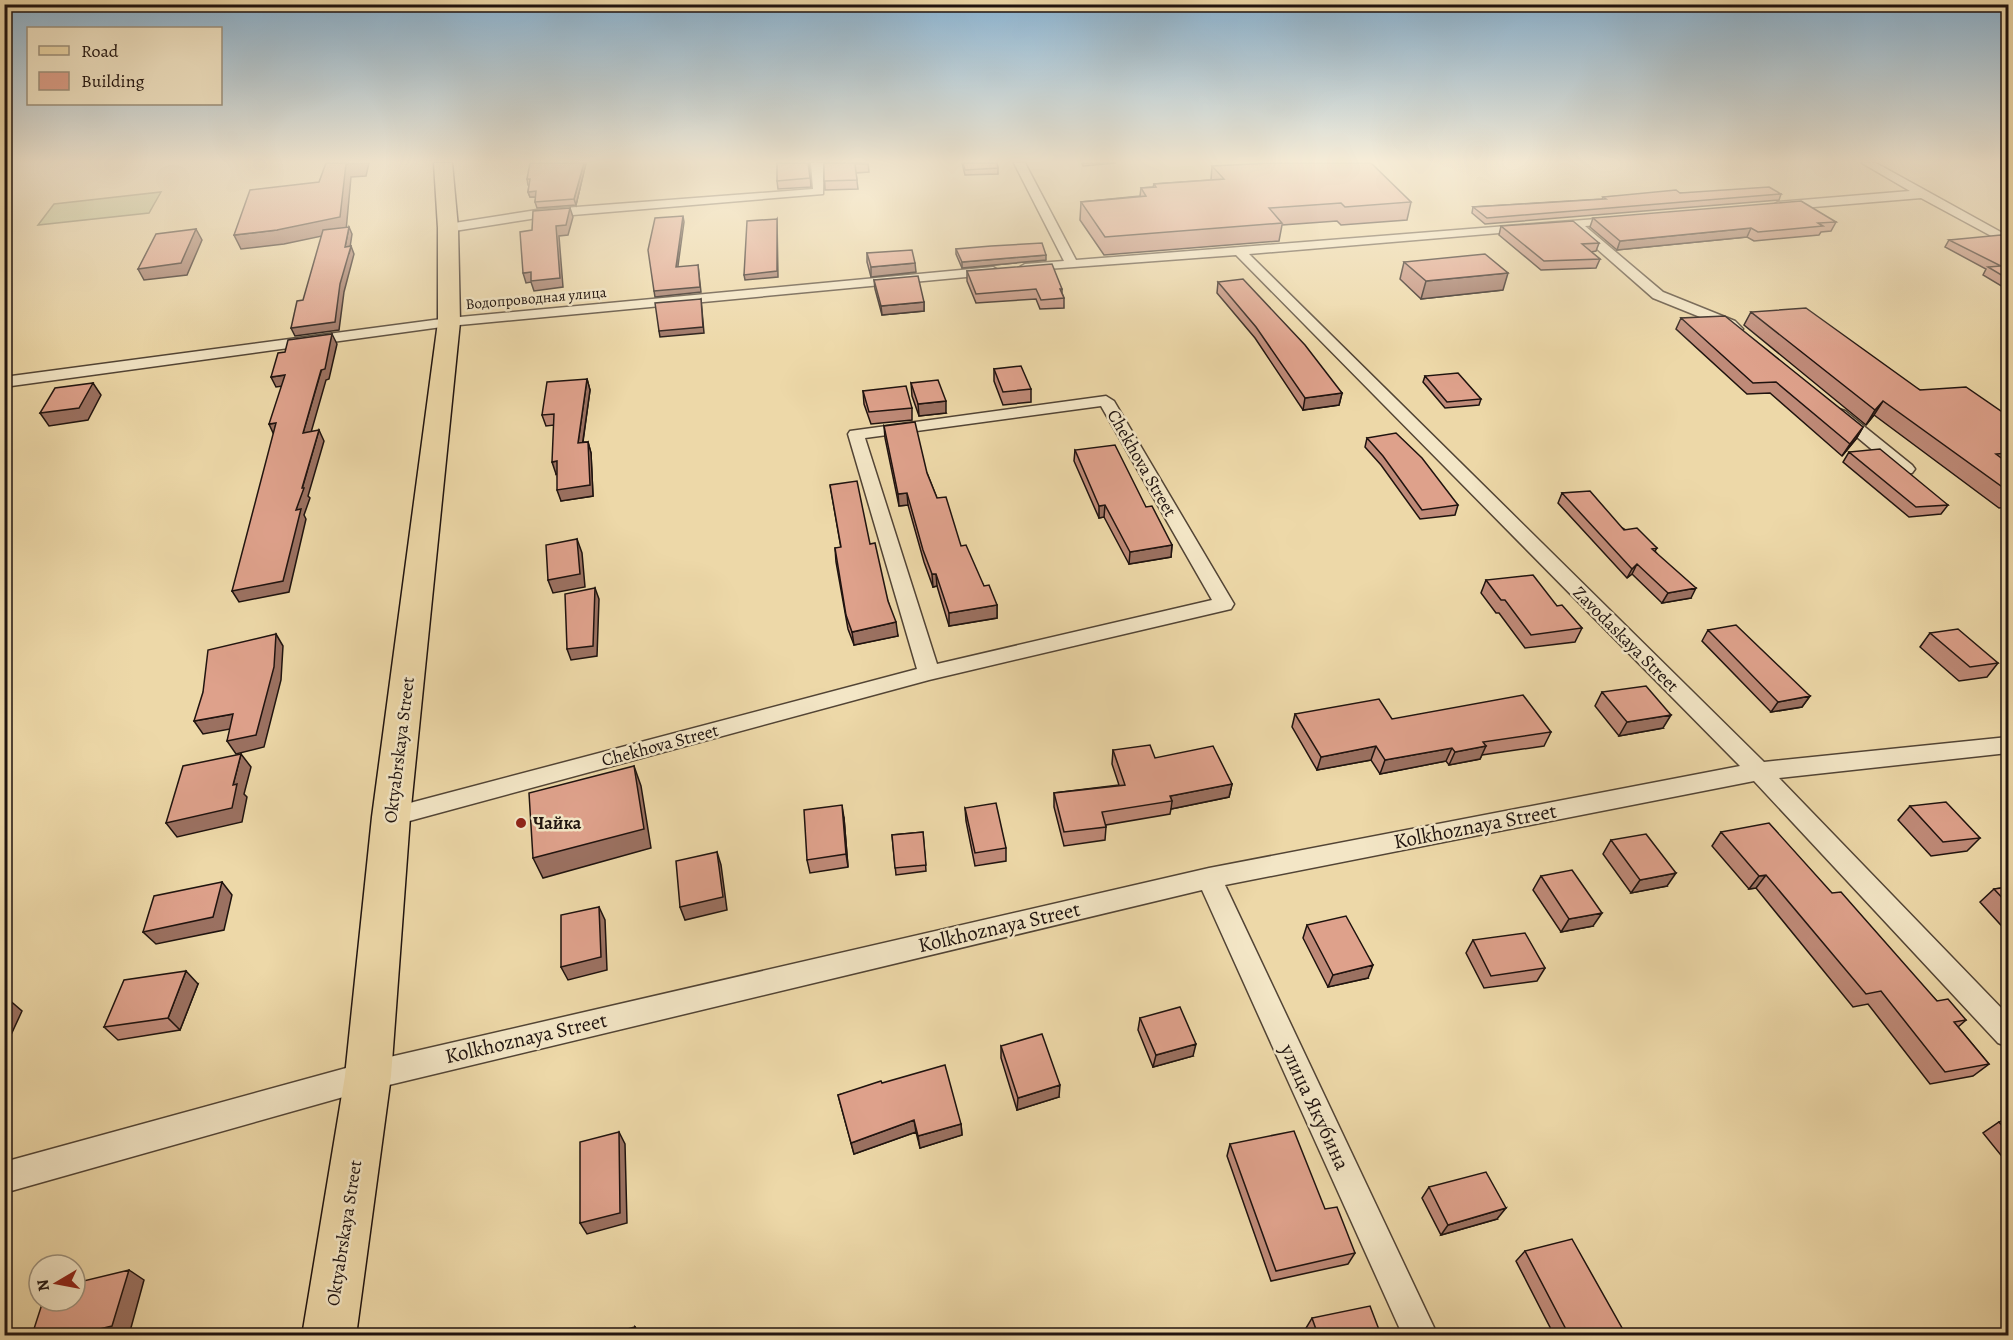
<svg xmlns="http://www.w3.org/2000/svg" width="2013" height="1340" font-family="Alegreya,serif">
<rect width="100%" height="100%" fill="#edd8a8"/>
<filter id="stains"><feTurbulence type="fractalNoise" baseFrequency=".00333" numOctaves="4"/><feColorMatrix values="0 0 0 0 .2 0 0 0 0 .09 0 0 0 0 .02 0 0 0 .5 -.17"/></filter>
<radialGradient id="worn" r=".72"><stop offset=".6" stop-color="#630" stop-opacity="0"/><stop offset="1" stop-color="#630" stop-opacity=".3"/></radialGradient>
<path fill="#b5bf89" stroke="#6a694c" stroke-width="1.5" d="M161,192L149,213L38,225L54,204Z"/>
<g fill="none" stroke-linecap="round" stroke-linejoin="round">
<defs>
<path id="minor" d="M811,163H823V194L537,218L448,232L442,228L448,224L537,210L813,189Z
M1014,163H1025L1076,260L1622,217V223L1618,224L1585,226L1663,292L1735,321L1743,329L1741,332H1731L1725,327L1653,298L1572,227L1249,254L1764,762L2008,737V753L1779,778L2008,1015V1047L1998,1043L1754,781L1225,885L1438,1336H1403L1202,890L368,1090L4,1193V1162L368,1062L1209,868L1740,766L1236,255L1020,271L1018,268L1025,264L1064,261Z
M1862,163H1876L2008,236V245L1921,198L1778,210L1772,206L1778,202L1910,191Z
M993,267L1000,271L998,274L449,326L4,387V377L449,318Z
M1106,396L1114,401L1234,604L1231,609L929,680L391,826L383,824L379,817L383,810L391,808L917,669L848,434L850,431ZM1101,406L1212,600L937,664L865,438Z
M1839,409L1845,411L1912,465L1915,469L1912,473H1900L1833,417L1831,414Z"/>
<path id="primary" d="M434,163H452L458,228L460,322L410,817L391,1076L356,1336H302L345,1076L372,817L438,322V228Z"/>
</defs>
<use href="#minor" stroke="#524435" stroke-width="3"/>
<use href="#primary" stroke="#1f130f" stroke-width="3"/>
<use href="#minor" fill="#f3e6c6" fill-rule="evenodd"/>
<use href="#primary" fill="#edd8a8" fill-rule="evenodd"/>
</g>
<path fill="#bf8a78" stroke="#1f130f" stroke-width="1.5" d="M586,163L576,205L537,208L535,202L536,197H530L528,192L529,185H528L527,179Z
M809,163L811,187L778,189L777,181Z
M824,163H868L869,172L856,173L858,189L825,190Z
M962,163H997L998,168V174L965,175Z
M1082,163H1116L1083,166Z
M1212,166L1411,202L1407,220L1341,225L1337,221L1282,225L1279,241L1104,255L1080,220L1081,202L1140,196L1141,188L1153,187L1154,184L1211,180Z
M1680,193L1781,194L1779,200L1485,224L1472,213L1473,207L1602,199L1603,197Z
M1593,218L1836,222L1831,231L1821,232L1819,235L1754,241L1747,237L1617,250L1590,227Z
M1501,226L1599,243L1596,251L1591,252L1600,259L1596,268L1541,270L1499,235Z
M2008,238V290L1983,275L1986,269L1945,247L1949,240Z
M956,249L1046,260L962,268L956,254Z
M867,253L916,272L871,277L867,262Z
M1404,262L1503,290L1421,299L1400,279Z
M967,271L1062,289V293L1064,298V308L1040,309L1036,299L976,303L967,281Z
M874,280L924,302V311L882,315L875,289Z
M1218,282L1342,393L1339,405L1303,410L1255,338L1217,293Z
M1751,312L1920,390L2008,416V507L1999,508L1874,415L1866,425L1744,325Z
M1681,318L1863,427L1856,439L1842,456L1770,393L1747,394L1676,329Z
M994,369L1031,389V402L1003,405L994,381Z
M1425,376L1481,399L1479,405L1445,408L1423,382Z
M587,379L590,390L583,442H588L591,453L593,496L561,501L557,473L556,474L554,425L546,426L542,415Z
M911,383L946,413L919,416L912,396Z
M863,391L912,408V420L871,424L864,404Z
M884,426L927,473L937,498L961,546L984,586L997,605V618L949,626L937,586L933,587L924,562L908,505L899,506L885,438Z
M1367,438L1458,505L1455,515L1420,519L1381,465L1365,447Z
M1075,450L1146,507L1172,545L1171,557L1129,564L1104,517L1099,518L1074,461Z
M1849,452L1948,505L1941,514L1909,517L1843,462Z
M830,485L888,601L898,636L854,645L848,629L836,562L835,548H841Z
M1562,493L1657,548L1655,551L1691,598L1662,603L1632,574L1627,578L1558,503Z
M1486,580L1557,606L1582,628L1575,642L1525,648L1499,613H1496L1481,593Z
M1708,630L1810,696L1802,707L1771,712L1702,641Z
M1930,633L1998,663L1987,677L1959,681L1920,647Z
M1602,692L1663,728L1619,736L1595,706Z
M1295,714L1392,719L1551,732L1544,746L1482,755L1480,759L1449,765L1446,761L1380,774L1371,760L1317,770L1292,727Z
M1113,750L1155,758L1232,784L1229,797L1171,809L1170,814L1106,825V827L1105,840L1064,846L1054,807V793L1119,785L1112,764Z
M1910,806L1980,838L1967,851L1931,856L1898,820Z
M965,808L1006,848V861L975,866L966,821Z
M844,818L848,867L810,873L807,860Z
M923,832L926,871L896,875L892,835Z
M1721,832L1832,893L1937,1001L1966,1020L1958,1027L1989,1064L1973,1076L1930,1084L1868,1004L1853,1007L1756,888L1749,889L1712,846Z
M1611,840L1667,886L1631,893L1603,854Z
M1541,876L1593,926L1561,932L1533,890Z
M2008,887V933L1980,902L1994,889Z
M1307,925L1368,978L1328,987L1303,938Z
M1473,940L1545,968L1537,981L1484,988L1466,953Z
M198,984L180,1030L118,1040L104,1027Z
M1140,1018L1193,1056L1153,1067L1138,1030Z
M1001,1046L1059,1097L1017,1110L1001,1058Z
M882,1083L961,1124L962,1135L920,1148L916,1132L854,1154L838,1095Z
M2008,1119V1164L1983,1133L1999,1122Z
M1230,1144L1325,1209L1355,1253L1348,1264L1271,1281L1227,1156Z
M1429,1187L1497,1219L1441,1235L1422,1198Z
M1525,1251L1626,1335H1554L1516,1261Z
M1312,1318L1381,1335H1309L1306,1328Z"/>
<path fill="#9b7161" stroke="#1f130f" stroke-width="1.5" d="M369,163L366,176L351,177L346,231L284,244L241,249L234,235L277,230L346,164Z
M584,163H586L576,205L574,199Z
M536,191L538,197H530L528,192Z
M570,208L573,217L568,235L559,236L563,287L534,291L531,282L526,283L523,273L531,272L556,226Z
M683,216L684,222L677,273L676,267Z
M777,219L778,277L745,280L744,275Z
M349,227L352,234L349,254L351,246L354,254L344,292L339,330L295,336L291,328L345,247Z
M1751,228L1747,237L1617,250L1620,241Z
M196,229L202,240L187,275L144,280L138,269Z
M1046,255V260L962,268V262Z
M915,263L916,272L871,277V267Z
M698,265L701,292L655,297L654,291Z
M1508,273L1503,290L1421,299L1426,281Z
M701,299L704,333L660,337L659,331Z
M924,302V311L882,315L881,306Z
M332,334L337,344L329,379L326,380L308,443L303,433Z
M285,375L290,385L276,387L271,377Z
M587,379L590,390L581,454L578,443Z
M93,383L101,395L88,420L49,426L40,413Z
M1342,393L1339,405L1303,410L1305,398Z
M946,401V413L919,416L918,404Z
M1883,401L1874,415L1866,425L1875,410Z
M276,423L274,435L269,424Z
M1863,427L1856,439L1842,456L1850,444Z
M319,430L324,441L308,496L310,498L304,515L306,519L289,592L239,602L232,591L296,510Z
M588,442L591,453L593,496L561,501L557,490Z
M557,461L561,473L556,474L552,462Z
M907,493L908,505L899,506L898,494Z
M1105,505L1104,517L1099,518V506Z
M577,539L582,553L585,587L553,593L548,580Z
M1172,545L1171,557L1129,564L1130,552Z
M1637,564L1632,574L1627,578L1632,569Z
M932,574H936L937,586L933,587Z
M595,588L599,599L597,656L571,660L567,649Z
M1696,588L1691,598L1662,603L1668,593Z
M997,605V618L949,626V613Z
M896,622L898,636L854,645L852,632Z
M276,634L283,646L281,680L264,747L236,754L227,741Z
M1810,696L1802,707L1771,712L1778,702Z
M233,714L241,727L203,734L194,721Z
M1671,715L1663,728L1619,736L1627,722Z
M1376,746L1371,760L1317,770L1321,757Z
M1486,746L1480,759L1449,765L1455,752Z
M1452,748L1446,761L1380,774L1385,760Z
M241,754L251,767L244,794L247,797L242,822L177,837L166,823L233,785Z
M634,766L641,786L651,848L543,878L533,858Z
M1232,784L1229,797L1171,809L1172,801L1170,796Z
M842,805L844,818L848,867L846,854Z
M717,852L721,865L727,910L685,920L680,907Z
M1676,873L1667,886L1631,893L1640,880Z
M1766,875L1756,888L1749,889L1759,876Z
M222,882L232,895L224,930L156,944L143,932Z
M599,907L605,920L607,970L568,980L561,967Z
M1602,913L1593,926L1561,932L1569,919Z
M1373,965L1368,978L1328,987L1333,975Z
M186,971L198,984L180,1030L168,1018Z
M7,998L22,1011L4,1050V1004Z
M1196,1044L1193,1056L1153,1067L1156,1055Z
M1060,1085L1059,1097L1017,1110L1018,1098Z
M914,1120L916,1132L854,1154L851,1143Z
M961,1124L962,1135L920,1148L918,1136Z
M619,1132L625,1144L627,1223L587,1234L580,1223Z
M1506,1208L1497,1219L1441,1235L1448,1225Z
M129,1270L144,1280L129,1335H75Z
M635,1327L641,1335H635Z"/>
<path fill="#dea18b" stroke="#1f130f" stroke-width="1.5" d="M326,163H347L346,164L340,217L277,230L234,235L250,190L319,182Z
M530,163H584L574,199L535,202L536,191L528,192L530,179H527Z
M777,163H808L810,178L777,181Z
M824,163H868V164H855L857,180L824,181Z
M963,163H997L998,168L965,170Z
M1274,163H1371L1411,202L1345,207L1341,203L1269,208L1282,223L1105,237L1081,202L1146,196L1141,188L1156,187L1154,184L1224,179L1212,166Z
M1769,187L1781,194L1487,218L1473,207L1606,199L1603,197L1676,190L1680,193Z
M1801,201L1836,222L1818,223L1823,226L1758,232L1751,228L1620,241L1593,218Z
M570,208L566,225L556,226L560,278L531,281V272L523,273L520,232L532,230L533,211Z
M683,216L676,267L698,265L700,287L654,291L648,250L655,218Z
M777,219V271L744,275L747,221Z
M1573,221L1599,243L1582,244L1600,259L1544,261L1501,226Z
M349,227L345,247L351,246L340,284L335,322L291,328L297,301L303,300L323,230Z
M196,229L181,263L138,269L156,234Z
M2001,235L2008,238V279L1988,267L2001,266L1949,240Z
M1042,243L1046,255L962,262L956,249L991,246Z
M912,250L915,263L871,267L867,253Z
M1485,254L1508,273L1426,281L1404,262Z
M1052,264L1062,289H1060L1064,298L1041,300L1036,289L976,294L967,271Z
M918,276L924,302L881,306L874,280Z
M1243,279L1305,345L1342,393L1305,398L1256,327L1218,282Z
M701,299L703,327L659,331L655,303Z
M1806,308L1920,390L1966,387L2008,416V453L1996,454L2008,463V491L1883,401L1875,410L1751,312Z
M1725,316L1863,427L1850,444L1776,382L1753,383L1681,318Z
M332,334L325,369L321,370L303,433L319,430L302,488H304L296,510L301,509L283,581L232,591L276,423L269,424L285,375L271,377L278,353L285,352L288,340Z
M1021,366L1031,389L1003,392L994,369Z
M1458,373L1481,399L1447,402L1425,376Z
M587,379L578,443L588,442L590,485L557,490V461L552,462L554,414L542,415L547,382Z
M938,380L946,401L918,404L911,383Z
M93,383L79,408L40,413L55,388Z
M906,386L912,408L869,412L863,391Z
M915,422L927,473L937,498L946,497L961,546L966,545L984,586L989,585L997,605L949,613L936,574H932L923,550L907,493L898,494L884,426Z
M1396,433L1422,458L1458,505L1422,510L1383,456L1367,438Z
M1115,445L1146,507L1152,506L1172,545L1130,552L1105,505L1099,506L1075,450Z
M1880,449L1948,505L1916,507L1849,452Z
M857,481L870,544L875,543L888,601L896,622L852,632L846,615L835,548L841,547L830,485Z
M1590,491L1624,530L1637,528L1657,548L1652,549L1696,588L1668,593L1637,564L1632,569L1562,493Z
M577,539L580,574L548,580L546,545Z
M1533,575L1557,606L1562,605L1582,628L1531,635L1505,600H1501L1486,580Z
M595,588L593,646L567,649L565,594Z
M1736,625L1810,696L1778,702L1708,630Z
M1958,629L1998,663L1970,667L1930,633Z
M276,634L274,667L256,735L227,741L233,714L194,721L203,692L208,650Z
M1646,686L1671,715L1627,722L1602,692Z
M1523,695L1551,732L1483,742L1486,746L1455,752L1452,748L1385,760L1376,746L1321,757L1295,714L1379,699L1392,719Z
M1150,745L1155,758L1213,746L1232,784L1170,796L1172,801L1102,812L1106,827L1064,832L1054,793L1125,785L1113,750Z
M241,754L233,785L237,784L232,808L166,823L183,766Z
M634,766L644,829L533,858L529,793Z
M1946,802L1980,838L1943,842L1910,806Z
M996,803L1006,848L975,853L965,808Z
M842,805L846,854L807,860L804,810Z
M1769,823L1832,893L1841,892L1937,1001L1948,999L1966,1020L1954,1022L1989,1064L1945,1072L1881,991L1866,994L1766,875L1759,876L1721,832Z
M923,832L926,865L895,868L892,835Z
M1646,834L1676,873L1640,880L1611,840Z
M717,852L723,897L680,907L676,861Z
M1572,870L1602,913L1569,919L1541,876Z
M222,882L213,917L143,932L154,896Z
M2008,887V904L1994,889Z
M599,907L601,957L561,967V915Z
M1346,916L1373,965L1333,975L1307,925Z
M1525,933L1545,968L1491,976L1473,940Z
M186,971L168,1018L104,1027L124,980Z
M1180,1007L1196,1044L1156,1055L1140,1018Z
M1042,1034L1060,1085L1018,1098L1001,1046Z
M945,1065L961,1124L918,1136L914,1120L851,1143L838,1095L881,1081L882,1083Z
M2008,1119V1132L1999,1122Z
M1294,1131L1325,1209L1337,1207L1355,1253L1276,1271L1230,1144Z
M619,1132L620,1213L580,1223V1142Z
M1486,1172L1506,1208L1448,1225L1429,1187Z
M1572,1239L1626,1335H1569L1525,1251Z
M129,1270L112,1326L75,1335H32L43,1301H75V1283Z
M1370,1306L1381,1335H1318L1312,1318Z
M635,1327V1335H605Z"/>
<linearGradient id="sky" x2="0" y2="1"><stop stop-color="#8bb5d4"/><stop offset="0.46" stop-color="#f7edd8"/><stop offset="1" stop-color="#f7edd8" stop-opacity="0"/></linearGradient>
<rect width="2013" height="351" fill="url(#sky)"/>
<circle fill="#8f2418" stroke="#f3e6c6" stroke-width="2" cx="521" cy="823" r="6"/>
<g text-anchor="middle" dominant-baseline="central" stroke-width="5" stroke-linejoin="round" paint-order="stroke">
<g font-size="15" fill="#1f130f" stroke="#f3e6c6">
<text transform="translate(536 298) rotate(-5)">Водопроводная улица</text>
</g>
<g font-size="18" fill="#1f130f" stroke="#f3e6c6">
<text transform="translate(1142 463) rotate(60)">Chekhova Street</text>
<text transform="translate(1626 639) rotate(45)">Zavodaskaya Street</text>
<text transform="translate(660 745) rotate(-15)">Chekhova Street</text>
<text transform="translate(399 750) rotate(-83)">Oktyabrskaya Street</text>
<text transform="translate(344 1233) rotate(-81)">Oktyabrskaya Street</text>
</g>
<g font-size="18" font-weight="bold" fill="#1f130f" stroke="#f3e6c6" text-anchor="start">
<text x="533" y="823">Чайка</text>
</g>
<g font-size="21" fill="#1f130f" stroke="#f3e6c6">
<text transform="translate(1475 826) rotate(-11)">Kolkhoznaya Street</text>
<text transform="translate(999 927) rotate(-13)">Kolkhoznaya Street</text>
<text transform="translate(526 1038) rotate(-13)">Kolkhoznaya Street</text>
<text transform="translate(1315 1107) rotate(65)">улица Якубина</text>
</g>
</g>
<rect width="2013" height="1340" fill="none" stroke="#edd8a8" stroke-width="24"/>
<rect x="6" y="6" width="2001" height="1328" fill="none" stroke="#1f130f" stroke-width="3"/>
<rect x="12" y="12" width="1989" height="1316" fill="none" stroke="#1f130f" stroke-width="1.5"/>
<rect x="27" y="27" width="195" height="78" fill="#f3e6c6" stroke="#9e927d" stroke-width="1.5"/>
<rect x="39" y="46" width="30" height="9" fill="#edd8a8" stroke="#9e927d" stroke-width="1.5"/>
<text x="81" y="57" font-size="18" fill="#1f130f">Road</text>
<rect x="39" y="72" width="30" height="18" fill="#dea18b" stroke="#9e927d" stroke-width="1.5"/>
<text x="81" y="87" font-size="18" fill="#1f130f">Building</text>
<g transform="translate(57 1283) rotate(260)"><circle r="28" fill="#f3e6c6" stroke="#9e927d" stroke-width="1.5"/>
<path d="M0-4.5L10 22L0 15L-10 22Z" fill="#8f2418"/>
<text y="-9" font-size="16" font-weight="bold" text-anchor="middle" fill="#1f130f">N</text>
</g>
<rect width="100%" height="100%" filter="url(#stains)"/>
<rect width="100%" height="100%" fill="url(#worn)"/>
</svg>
